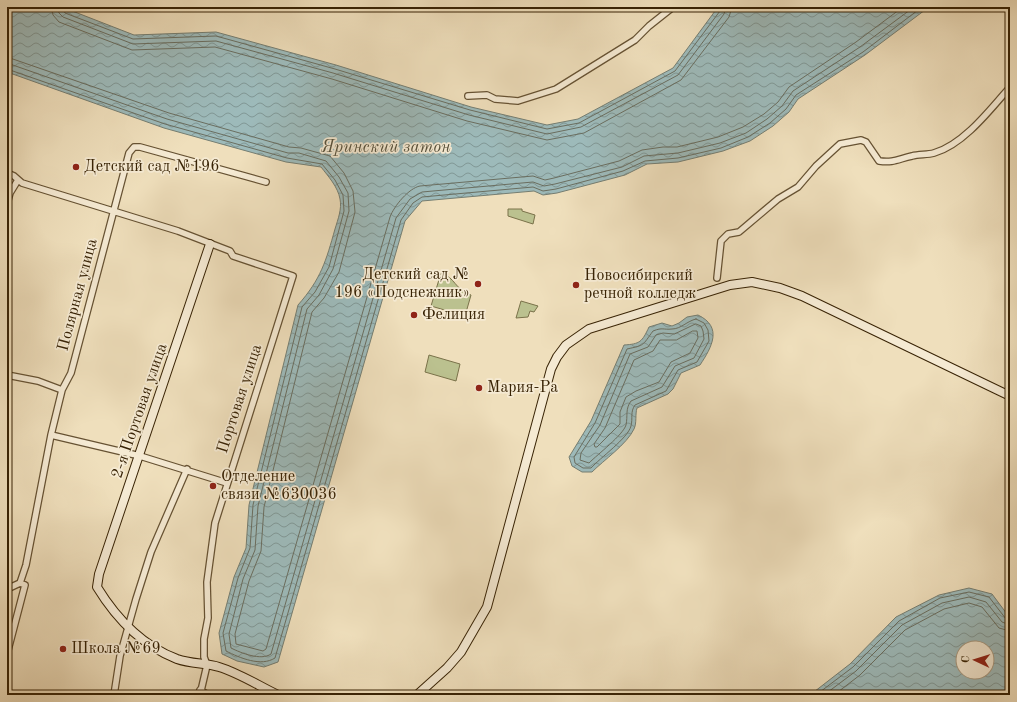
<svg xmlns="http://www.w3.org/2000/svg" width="1017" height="702" font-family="'Old Standard TT',serif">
<defs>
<pattern id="water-waves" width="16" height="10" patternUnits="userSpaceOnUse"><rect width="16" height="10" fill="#9dbaba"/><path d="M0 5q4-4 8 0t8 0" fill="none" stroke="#819795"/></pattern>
</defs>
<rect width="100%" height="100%" fill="#efdfbc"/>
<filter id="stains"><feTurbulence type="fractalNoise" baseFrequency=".005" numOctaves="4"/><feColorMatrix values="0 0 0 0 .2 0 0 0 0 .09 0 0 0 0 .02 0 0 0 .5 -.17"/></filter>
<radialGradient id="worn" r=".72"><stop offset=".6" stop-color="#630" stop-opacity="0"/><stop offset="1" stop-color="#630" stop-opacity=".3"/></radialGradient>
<path fill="#bbc18f" stroke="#7a724a" d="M508,209H522V211L535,215L533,224L508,216Z
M441,273C455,277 455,290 471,295L465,316L431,306Z
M521,301L538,306L534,312L530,311L528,317L516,318Z
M429,355L460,364L456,381L425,372Z"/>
<path fill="url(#water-waves)" stroke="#757e72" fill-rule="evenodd" d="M7,7H62L134,35L216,32L336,65L471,107L547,125L578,119L673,68L718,7H929L865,55L798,99L789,112L773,126L750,141L723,151L678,162L647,164L625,175L557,193L543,195L534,191L422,201L405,221L278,662L264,667L237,661L222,654L219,633L234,577L246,548L249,505L298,305C321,279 326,261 335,229C338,219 342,209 340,199C338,187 328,176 321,167L286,162L164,128L7,72Z
M698,315C723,327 712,347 700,365L681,373L673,389L668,394L637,408C635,414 637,423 634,429C627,444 604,460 592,472H582L572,466L569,457L591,421L624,345C640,344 642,342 649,327L662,323L672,326L679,323L687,317Z
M969,588L992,594L1010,618V695H810L850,664L896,617L939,595ZM963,648H987V672H963Z"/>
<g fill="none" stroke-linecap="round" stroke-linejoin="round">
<path stroke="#6a6e60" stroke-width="1" d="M51,7L53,15L59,22L132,50L215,47L332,79L467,121L547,140L584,133L681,80L729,17L732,7
M57,7L59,13L63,17L133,44L216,41L333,73L469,115L547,134L581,127L678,75L724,14L726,7
M62,7L65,13L133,39L216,36L335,69L470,110L547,129L579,123L675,71L720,11L721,7
M7,57L169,113L289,147L301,148L330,156L344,173L353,191L355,212L339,272L324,298L312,312L264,507L261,551L249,581L235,634L236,644L263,651L266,649L390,217C394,206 409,188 420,186L533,176L545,180L554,178L619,161L642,150L663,147H677L718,137L743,127L764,114L778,102L789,87L856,42L903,7
M7,63L167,119L288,153H299L326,161L339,177L348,193L349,211L333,269L319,295L307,309L258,506L255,550L243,579L229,634L231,648C241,653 261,661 271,654L396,218L410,199L422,192L533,182L544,186L555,184L622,167L644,156L678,153L720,143L746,133L767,119L782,106L793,91L860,47L914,7
M7,69L165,124L287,158L322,164L335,180L343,195L344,211L329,267L315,292L302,307L253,505L250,548L238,578L223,633L226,651C240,658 261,667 275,658L401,220L413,203L422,197L533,187L543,191L556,189L623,171L645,161L678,158L721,148L748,137L770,123L786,109L796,95L863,52L922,7
M696,319L704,323L708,330L709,341L697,362L678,370L666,391L635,405C630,412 633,418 631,426C628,438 600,458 591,468H583L575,463L574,457L595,423L627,349C645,345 642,346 653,331C663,327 663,330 672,329C681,329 687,321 696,319Z
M696,324L701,326L703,331L704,339L694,358L675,366L662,387L631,401C625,409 628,416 626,425C623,435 598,454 589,463L580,460L581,453L600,425L630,354L648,347L656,335L663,333L674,334Z
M693,331H697L698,338L690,353L671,362L659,382L636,391L626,397L620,412V424L597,447H595L594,444L605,428L634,360L653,351L660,340H676Z
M816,695L853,667L899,621L940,598L969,592L989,597L1006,619L1010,620
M824,695L856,671L902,625L942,603L969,597L986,602L1002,622L1010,625
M834,695L860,675L905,630L944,609L969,603L982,607L999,628L1010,631"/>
<defs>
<path id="street" d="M468,96L487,95L495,99L518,101L556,89L635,40L649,26L673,7
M7,173L14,176L22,183L178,231L230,251L233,256L293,276L215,523L207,582L208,618L204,639V657L207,665L200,695
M7,204L10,193L18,180
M717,278L721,241L728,234L739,232L778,199L798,187L816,166L840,144L861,140L866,142L879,161C894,163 898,159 912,156C919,154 927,155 934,153C963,145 990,110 1010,87
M7,375L38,381L62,390
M51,435L140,456L227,483
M20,583L26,565L51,435L62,390L71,373L129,153L134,147H140L266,182
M7,589L20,583L25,585L7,654
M200,690L208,695
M114,695L120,656L136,599L151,552L187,469"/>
<path id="secondary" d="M210,244L99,574L97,587C116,618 143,646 177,659C191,664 206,663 219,667C239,673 259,686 278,695
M417,695L447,668L461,652L487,607L551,369L557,357L566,345L589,329L730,285L752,282L780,288L802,296L1010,396"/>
</defs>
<use href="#street" stroke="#665233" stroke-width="8"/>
<use href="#secondary" stroke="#382305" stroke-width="10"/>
<use href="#street" stroke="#f5ead3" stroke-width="5.5"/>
<use href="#secondary" stroke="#f5ead3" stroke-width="8"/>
</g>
<g fill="#8f2418" stroke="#f5ead3" stroke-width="1.5">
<circle cx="76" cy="167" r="4"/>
<circle cx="478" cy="284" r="4"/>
<circle cx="576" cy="285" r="4"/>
<circle cx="414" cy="315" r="4"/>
<circle cx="479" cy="388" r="4"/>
<circle cx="213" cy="486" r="4"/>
<circle cx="63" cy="649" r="4"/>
</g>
<g text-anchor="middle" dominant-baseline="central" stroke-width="3.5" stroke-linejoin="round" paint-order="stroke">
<g font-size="16" fill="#382305" stroke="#f5ead3" text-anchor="start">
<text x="84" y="167">Детский сад №196</text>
<text x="470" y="275" text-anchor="end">Детский сад №<tspan x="470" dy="18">196 «Подснежник»</tspan></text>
<text x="584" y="276">Новосибирский<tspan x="584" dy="18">речной колледж</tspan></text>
<text x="422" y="315">Фелиция</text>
<text x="487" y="388">Мария-Ра</text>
<text x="221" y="477">Отделение<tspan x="221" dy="18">связи №630036</tspan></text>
<text x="71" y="649">Школа №69</text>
</g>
<g font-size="16" fill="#382305" stroke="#f5ead3">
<text transform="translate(78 295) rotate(-75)">Полярная улица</text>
<text transform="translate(240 399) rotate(-72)">Портовая улица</text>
<text transform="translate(140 411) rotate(-71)">2-я Портовая улица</text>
</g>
<g font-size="17" font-style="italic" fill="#56503b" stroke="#f5ead3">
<text x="386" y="147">Яринский затон</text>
</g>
</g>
<rect width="1017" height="702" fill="none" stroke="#efdfbc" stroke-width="24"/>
<rect x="8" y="8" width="1001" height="686" fill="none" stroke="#382305" stroke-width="2"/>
<rect x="12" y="12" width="993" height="678" fill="none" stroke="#382305"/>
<g transform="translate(975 660) rotate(274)"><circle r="19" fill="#f5ead3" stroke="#a99a81"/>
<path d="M0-3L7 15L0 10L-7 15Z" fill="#8f2418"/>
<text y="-6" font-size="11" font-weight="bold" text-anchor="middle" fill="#382305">С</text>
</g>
<rect width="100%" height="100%" filter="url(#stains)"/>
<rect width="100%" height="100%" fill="url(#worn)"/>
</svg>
